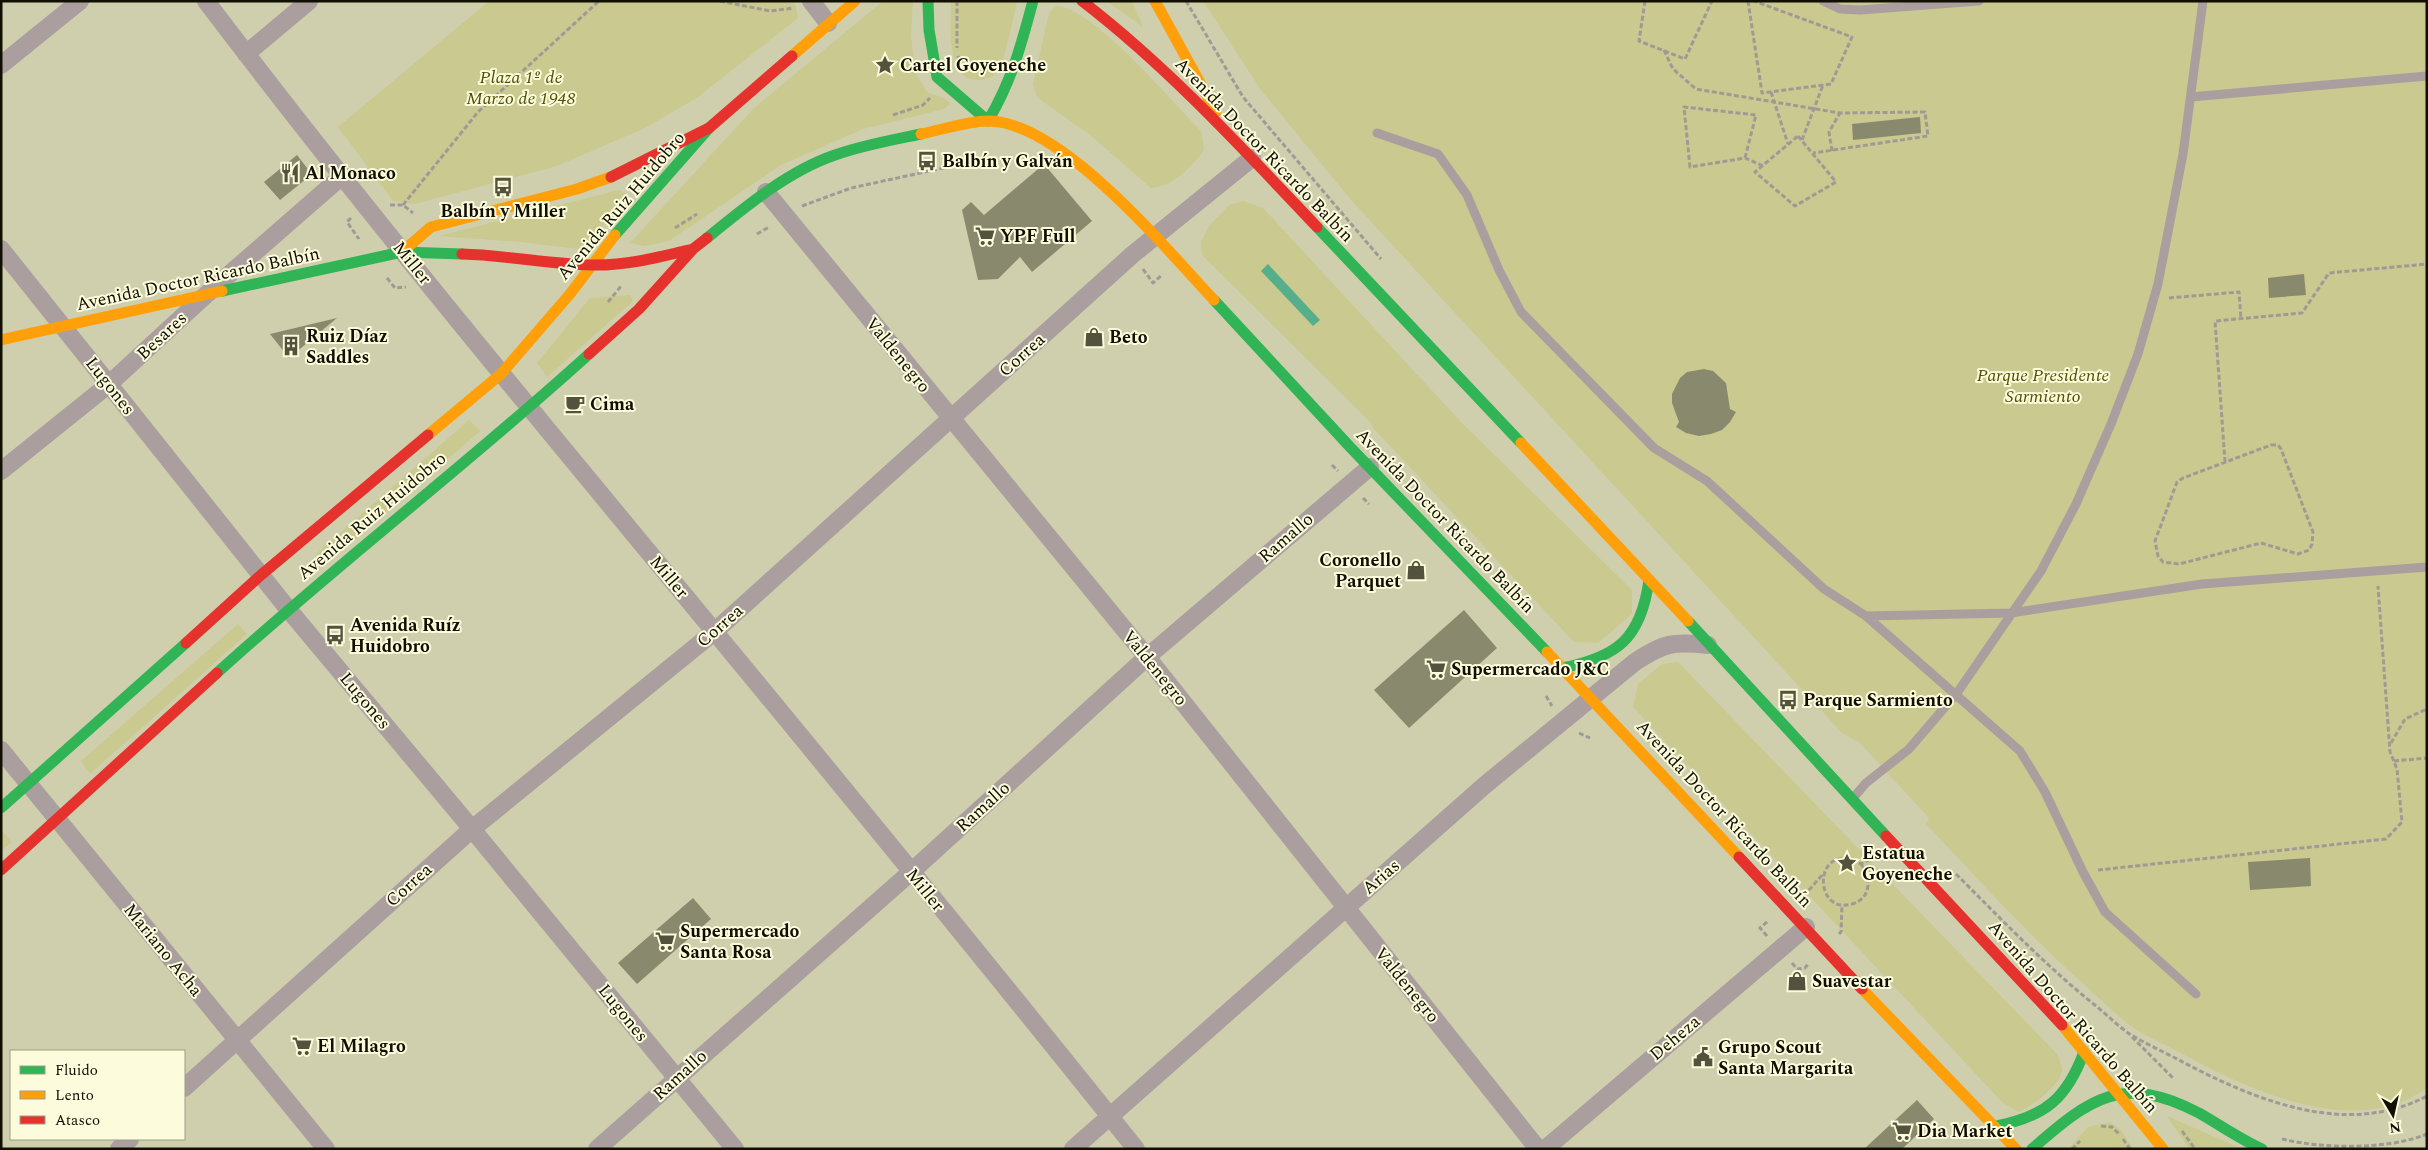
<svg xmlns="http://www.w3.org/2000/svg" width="2428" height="1150" font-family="Spectral,serif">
<rect width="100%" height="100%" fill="#cfcfad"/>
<path fill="#cac98f" d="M489,1H792L796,6L798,18L698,97L645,128L557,166L415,204L393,201L338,127Z
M883,1H913L911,35L915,72L927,92L946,99L950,104L944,109L863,129L781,165L669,241L645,246L630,243L754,108Z
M951,1H1017C1014,14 1004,64 998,71C993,77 985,80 978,80C945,81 951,22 951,1Z
M1106,1H1132L1143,27Z
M1203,1H2427V1088C2354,1140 2249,1090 2181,1053C2165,1044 2146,1037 2131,1026C2116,1015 2102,1001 2088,988C2030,937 1979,880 1926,824L1929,818L1859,742L1842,733L1351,200L1261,90Z
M1056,6C1092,6 1173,103 1201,131L1204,150C1192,167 1172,187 1151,188L1089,134L1042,101L1036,95L1033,84L1049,13Z
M619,190L627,194L585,250L521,242L439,236Z
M1243,201L1263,208L1462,423L1632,590V614L1598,643L1574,642L1373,428L1371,423L1202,255L1201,242L1209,226L1229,205Z
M630,295L633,301L547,377L537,363L590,298Z
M469,420L480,431L325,565L316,554Z
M238,624L247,634L90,774L81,761Z
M1678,662L2057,1054C2059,1059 2062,1065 2062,1070C2061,1085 2032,1106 2019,1112L2002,1102L1633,707L1638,684L1662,664Z
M2,831L12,842L1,851V832Z
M2167,1116L2242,1149H2189Z
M2110,1122L2119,1128L2134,1149H2068L2088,1127Z"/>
<path fill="#54af8a" d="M1268,264L1320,320L1313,326L1261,271Z"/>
<path fill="#89896e" d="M1920,117L1921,133L1853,140L1852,124Z
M297,155L307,168L306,179L280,200L264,182Z
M1044,164L1092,221L1032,272L1020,257L998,279L978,280L962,210L971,202L984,215Z
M2304,274L2306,295L2269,298L2268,278Z
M337,318L289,358L270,334Z
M1704,369L1713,371L1726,383L1730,409L1736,412L1730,422L1722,430L1711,434L1699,436L1686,433L1676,427L1679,422L1672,403V394L1680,378L1687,372Z
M1464,610L1497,648L1409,728L1374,690Z
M2310,858L2311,886L2250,890L2248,862Z
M693,898L711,919L637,984L618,963Z
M1917,1100L1934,1119L1902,1149H1864Z"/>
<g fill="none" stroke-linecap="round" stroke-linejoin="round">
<path stroke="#a19a94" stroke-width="3" stroke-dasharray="5 2.5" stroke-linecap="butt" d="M720,1L770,11L794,8
M957,1V48
M1186,1L1243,97L1381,259
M1645,1L1639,41L1685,59L1712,1
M1748,1L1762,93L1831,84L1852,37L1754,1
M1664,50L1673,69L1696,89L1840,113L1925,112L1928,136L1813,153
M958,56L962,69
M1771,92L1788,144
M893,115L923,105L930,98
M1798,136L1836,182L1795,206L1755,172Z
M1802,140L1823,85
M1832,151L1829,132L1840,113
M1745,158L1756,115L1684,107L1690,167L1745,158L1763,166
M390,205H403L413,213
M403,205L478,112L599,1
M802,206L851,188L948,167
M351,218L347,222L359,239
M675,228L697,214
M757,234L769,227
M1143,269L1153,283L1162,275
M387,278L395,288L406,287
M2169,298L2239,292L2241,319
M608,302L622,285
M2271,445H2278L2281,449L2313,532L2312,544L2309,550L2298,554L2261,543L2179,564L2163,562L2158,556L2155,541L2177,482L2183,478Z
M2225,462L2215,321L2302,313L2329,273L2427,264
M1332,465L1338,471
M1363,498L1369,504
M1546,696L1552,706
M1579,733L1590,738
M2391,743L2405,719L2427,709
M2394,761L2427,758
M1861,864C1871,878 1872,898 1852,904C1812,916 1813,838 1861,864L1876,856
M2098,870L2386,839L2402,822L2397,769L2390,752L2378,586
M1956,874C2001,919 2046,966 2096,1006C2107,1015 2117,1025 2128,1033C2144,1043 2162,1051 2179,1060C2252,1099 2346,1139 2427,1096
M1804,896L1822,875
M1839,934L1841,932L1842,905
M1767,936L1760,928L1768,921
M1792,963L1797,969L1805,968L1808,964
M2132,1037L2173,1078
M2101,1126L2112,1127L2120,1135
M2182,1131L2195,1149
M2123,1139L2130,1149
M2282,1139C2323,1149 2388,1150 2427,1134
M2072,1149L2080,1141"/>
<path stroke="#aa9e9f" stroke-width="9" d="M1823,1L1840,9L1860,10L1979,1
M2191,97L2427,76
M1377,133L1438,154L1467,195L1499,270L1521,312L1654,448L1707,481L1824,589L1866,616L2020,751L2045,792L2083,872L2105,912L2196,994
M1866,616L2011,613L2202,584L2427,567
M1854,797L1866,783L1909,749L1957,693L2041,571L2076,504L2111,424L2138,354L2158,284L2183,154L2203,1"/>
<path stroke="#aa9e9f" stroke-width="18" d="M206,1C369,216 542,423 714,631C856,803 997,975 1136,1149
M811,1L828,23
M246,54L309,1
M1,65L80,1
M766,192L1147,657L1538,1149
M1,249L288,609L472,829L735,1149
M1,471L108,385L208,293L342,176
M1,750L326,1149
M184,1088L472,829L714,632L1132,255L1252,158
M119,1149L130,1139
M597,1149L911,872L1147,657L1370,467
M1073,1149L1485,785L1635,662C1664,643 1673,641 1708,645
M1545,1149L1806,927"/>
<path stroke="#30b455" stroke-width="11" d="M928,1L929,30L937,77L988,121
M988,121C1012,80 1021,46 1033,1
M1317,227L1521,443
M615,235L709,128
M707,238C745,207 788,171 835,155C863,145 892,140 921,134
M222,291L402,252L462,254
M1214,300L1351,448L1547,652
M1688,621L1886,836
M1562,668C1618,657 1641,638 1649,580
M217,673C338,563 468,464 589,354
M1,808L186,643
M1997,1126C2046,1116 2067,1098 2084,1052
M2032,1149C2090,1098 2123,1073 2199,1113C2220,1125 2240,1139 2262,1149"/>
<path stroke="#ff9f0a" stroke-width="11" d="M1155,1L1216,112
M792,56L855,1
M921,134C941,130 968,121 988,121C1061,121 1166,249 1214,300
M402,252L431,227L577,189L611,177
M1,340L222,291
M428,435L501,374L570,294L615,235
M1521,443L1688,621
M1547,652L1739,857
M1862,989L2016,1149
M2062,1025L2163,1149"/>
<path stroke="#e5322d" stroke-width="11" d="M1082,1C1168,67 1243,149 1317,227
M611,177L709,128L792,56
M462,254C505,255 548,264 591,265C626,266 660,257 693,249
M589,354L639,309L693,249L707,238
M186,643L261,575L428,435
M1886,836L2062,1025
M1739,857L1862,989
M1,870L217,673"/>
</g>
<defs>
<symbol id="sight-bare" viewBox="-9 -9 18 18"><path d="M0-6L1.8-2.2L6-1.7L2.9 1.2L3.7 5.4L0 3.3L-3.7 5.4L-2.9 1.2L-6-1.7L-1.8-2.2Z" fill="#53523d" stroke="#fcfcdd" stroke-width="2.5" paint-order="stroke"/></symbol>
<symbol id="bus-bare" viewBox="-9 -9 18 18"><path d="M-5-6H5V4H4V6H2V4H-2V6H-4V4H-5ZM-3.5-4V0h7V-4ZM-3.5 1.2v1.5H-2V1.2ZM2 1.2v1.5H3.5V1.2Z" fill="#53523d" stroke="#fcfcdd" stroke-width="2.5" paint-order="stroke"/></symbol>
<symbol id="restaurant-bare" viewBox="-9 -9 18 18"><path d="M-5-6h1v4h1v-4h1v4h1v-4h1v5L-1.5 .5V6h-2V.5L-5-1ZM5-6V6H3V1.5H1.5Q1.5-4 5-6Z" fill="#53523d" stroke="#fcfcdd" stroke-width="2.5" paint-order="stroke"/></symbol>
<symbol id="supermarket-bare" viewBox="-9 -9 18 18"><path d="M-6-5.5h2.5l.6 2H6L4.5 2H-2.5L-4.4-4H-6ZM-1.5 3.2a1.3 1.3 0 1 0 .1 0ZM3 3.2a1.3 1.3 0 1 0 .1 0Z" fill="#53523d" stroke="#fcfcdd" stroke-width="2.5" paint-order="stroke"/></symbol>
<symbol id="shop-bare" viewBox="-9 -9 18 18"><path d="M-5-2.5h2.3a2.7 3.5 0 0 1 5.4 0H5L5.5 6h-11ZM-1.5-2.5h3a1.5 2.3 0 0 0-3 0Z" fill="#53523d" stroke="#fcfcdd" stroke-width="2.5" paint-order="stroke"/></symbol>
<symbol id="building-bare" viewBox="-9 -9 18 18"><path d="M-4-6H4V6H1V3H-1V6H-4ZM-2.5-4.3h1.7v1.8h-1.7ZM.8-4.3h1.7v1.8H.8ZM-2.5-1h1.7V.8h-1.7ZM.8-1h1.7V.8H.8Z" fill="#53523d" stroke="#fcfcdd" stroke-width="2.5" paint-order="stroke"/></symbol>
<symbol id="cafe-bare" viewBox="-9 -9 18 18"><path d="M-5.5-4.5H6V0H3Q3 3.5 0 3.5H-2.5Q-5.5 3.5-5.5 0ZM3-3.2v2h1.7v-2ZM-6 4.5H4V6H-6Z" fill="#53523d" stroke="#fcfcdd" stroke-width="2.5" paint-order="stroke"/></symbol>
<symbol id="civic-bare" viewBox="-9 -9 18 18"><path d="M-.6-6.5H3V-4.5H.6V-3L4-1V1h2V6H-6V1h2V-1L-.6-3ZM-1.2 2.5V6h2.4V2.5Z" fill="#53523d" stroke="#fcfcdd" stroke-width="2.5" paint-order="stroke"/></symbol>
</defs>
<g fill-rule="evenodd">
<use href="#sight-bare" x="871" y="51" width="28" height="28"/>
<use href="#bus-bare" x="913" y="147" width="28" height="28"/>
<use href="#restaurant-bare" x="276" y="159" width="28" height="28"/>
<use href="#bus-bare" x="489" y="173" width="28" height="28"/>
<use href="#supermarket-bare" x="971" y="222" width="28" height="28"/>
<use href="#shop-bare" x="1080" y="323" width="28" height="28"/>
<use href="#building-bare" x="277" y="332" width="28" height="28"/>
<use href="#cafe-bare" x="561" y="390" width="28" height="28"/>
<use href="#shop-bare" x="1402" y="556" width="28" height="28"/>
<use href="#bus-bare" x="321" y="621" width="28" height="28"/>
<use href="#supermarket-bare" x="1422" y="655" width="28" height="28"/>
<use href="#bus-bare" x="1774" y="686" width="28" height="28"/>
<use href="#sight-bare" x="1833" y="849" width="28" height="28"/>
<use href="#supermarket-bare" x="651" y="927" width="28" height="28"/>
<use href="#shop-bare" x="1783" y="967" width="28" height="28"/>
<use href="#supermarket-bare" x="288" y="1032" width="28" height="28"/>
<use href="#civic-bare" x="1689" y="1043" width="28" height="28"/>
<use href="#supermarket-bare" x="1888" y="1117" width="28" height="28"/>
</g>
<g text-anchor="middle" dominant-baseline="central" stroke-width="4" stroke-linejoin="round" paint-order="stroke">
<g font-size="18" font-weight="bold" fill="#100f00" stroke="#fcfcdd" text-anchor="start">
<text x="900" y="65">Cartel Goyeneche</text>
<text x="942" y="161">Balbín y Galván</text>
<text x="305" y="173">Al Monaco</text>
<text x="503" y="211" text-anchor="middle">Balbín y Miller</text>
<text x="1000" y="236">YPF Full</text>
<text x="306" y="336">Ruiz Díaz<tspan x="306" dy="21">Saddles</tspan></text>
<text x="1109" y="337">Beto</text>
<text x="590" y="404">Cima</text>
<text x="1401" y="560" text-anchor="end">Coronello<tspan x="1401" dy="21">Parquet</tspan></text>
<text x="350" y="625">Avenida Ruíz<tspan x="350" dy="21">Huidobro</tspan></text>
<text x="1451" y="669">Supermercado J&amp;C</text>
<text x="1803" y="700">Parque Sarmiento</text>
<text x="1862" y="853">Estatua<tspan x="1862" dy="21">Goyeneche</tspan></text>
<text x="680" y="931">Supermercado<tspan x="680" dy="21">Santa Rosa</tspan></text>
<text x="1812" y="981">Suavestar</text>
<text x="317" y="1046">El Milagro</text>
<text x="1718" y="1047">Grupo Scout<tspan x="1718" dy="21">Santa Margarita</tspan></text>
<text x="1917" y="1131">Dia Market</text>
</g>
<g font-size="18" font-style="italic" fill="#525000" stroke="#fcfcdd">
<text x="521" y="77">Plaza 1º de<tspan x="521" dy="21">Marzo de 1948</tspan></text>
<text x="2043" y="375">Parque Presidente<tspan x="2043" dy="21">Sarmiento</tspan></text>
</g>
<g font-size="18" fill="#100f00" stroke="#fcfcdd">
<text transform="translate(1264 150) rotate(46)">Avenida Doctor Ricardo Balbín</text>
<text transform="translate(621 206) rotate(-50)">Avenida Ruiz Huidobro</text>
<text transform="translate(412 263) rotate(51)">Miller</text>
<text transform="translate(198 279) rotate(-12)">Avenida Doctor Ricardo Balbín</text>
<text transform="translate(162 336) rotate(-43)">Besares</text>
<text transform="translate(898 355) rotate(51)">Valdenegro</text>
<text transform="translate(1022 355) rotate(-42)">Correa</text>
<text transform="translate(110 386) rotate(52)">Lugones</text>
<text transform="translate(372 516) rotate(-40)">Avenida Ruiz Huidobro</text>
<text transform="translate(1445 521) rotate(46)">Avenida Doctor Ricardo Balbín</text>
<text transform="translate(1286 538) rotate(-41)">Ramallo</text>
<text transform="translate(669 577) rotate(50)">Miller</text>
<text transform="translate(720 626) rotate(-41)">Correa</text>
<text transform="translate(1155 668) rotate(51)">Valdenegro</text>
<text transform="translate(365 701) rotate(50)">Lugones</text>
<text transform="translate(983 807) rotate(-42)">Ramallo</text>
<text transform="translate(1724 814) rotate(47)">Avenida Doctor Ricardo Balbín</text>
<text transform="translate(1381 877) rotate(-41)">Arias</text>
<text transform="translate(409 885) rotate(-42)">Correa</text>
<text transform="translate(925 890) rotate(51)">Miller</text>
<text transform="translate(163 950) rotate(51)">Mariano Acha</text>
<text transform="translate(1407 985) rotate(51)">Valdenegro</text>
<text transform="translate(623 1013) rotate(51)">Lugones</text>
<text transform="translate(2073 1017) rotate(49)">Avenida Doctor Ricardo Balbín</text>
<text transform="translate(1675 1038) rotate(-40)">Deheza</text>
<text transform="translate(680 1075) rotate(-42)">Ramallo</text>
</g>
</g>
<rect width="2428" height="1150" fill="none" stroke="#100f00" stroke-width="5"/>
<rect x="10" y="1050" width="175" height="90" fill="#fcfcdd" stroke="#9e9d85"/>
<rect x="20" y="1066" width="25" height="8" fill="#30b455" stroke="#9e9d85"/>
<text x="55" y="1075" font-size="15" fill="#100f00">Fluido</text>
<rect x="20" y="1091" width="25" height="8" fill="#ff9f0a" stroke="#9e9d85"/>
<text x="55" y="1100" font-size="15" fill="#100f00">Lento</text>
<rect x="20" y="1116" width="25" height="8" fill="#e5322d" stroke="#9e9d85"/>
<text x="55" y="1125" font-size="15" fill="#100f00">Atasco</text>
<g transform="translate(2393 1115) rotate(171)" stroke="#fcfcdd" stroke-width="4" paint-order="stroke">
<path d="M0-4L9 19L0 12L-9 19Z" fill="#100f00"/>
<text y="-8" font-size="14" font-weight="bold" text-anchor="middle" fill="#100f00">N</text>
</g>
</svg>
